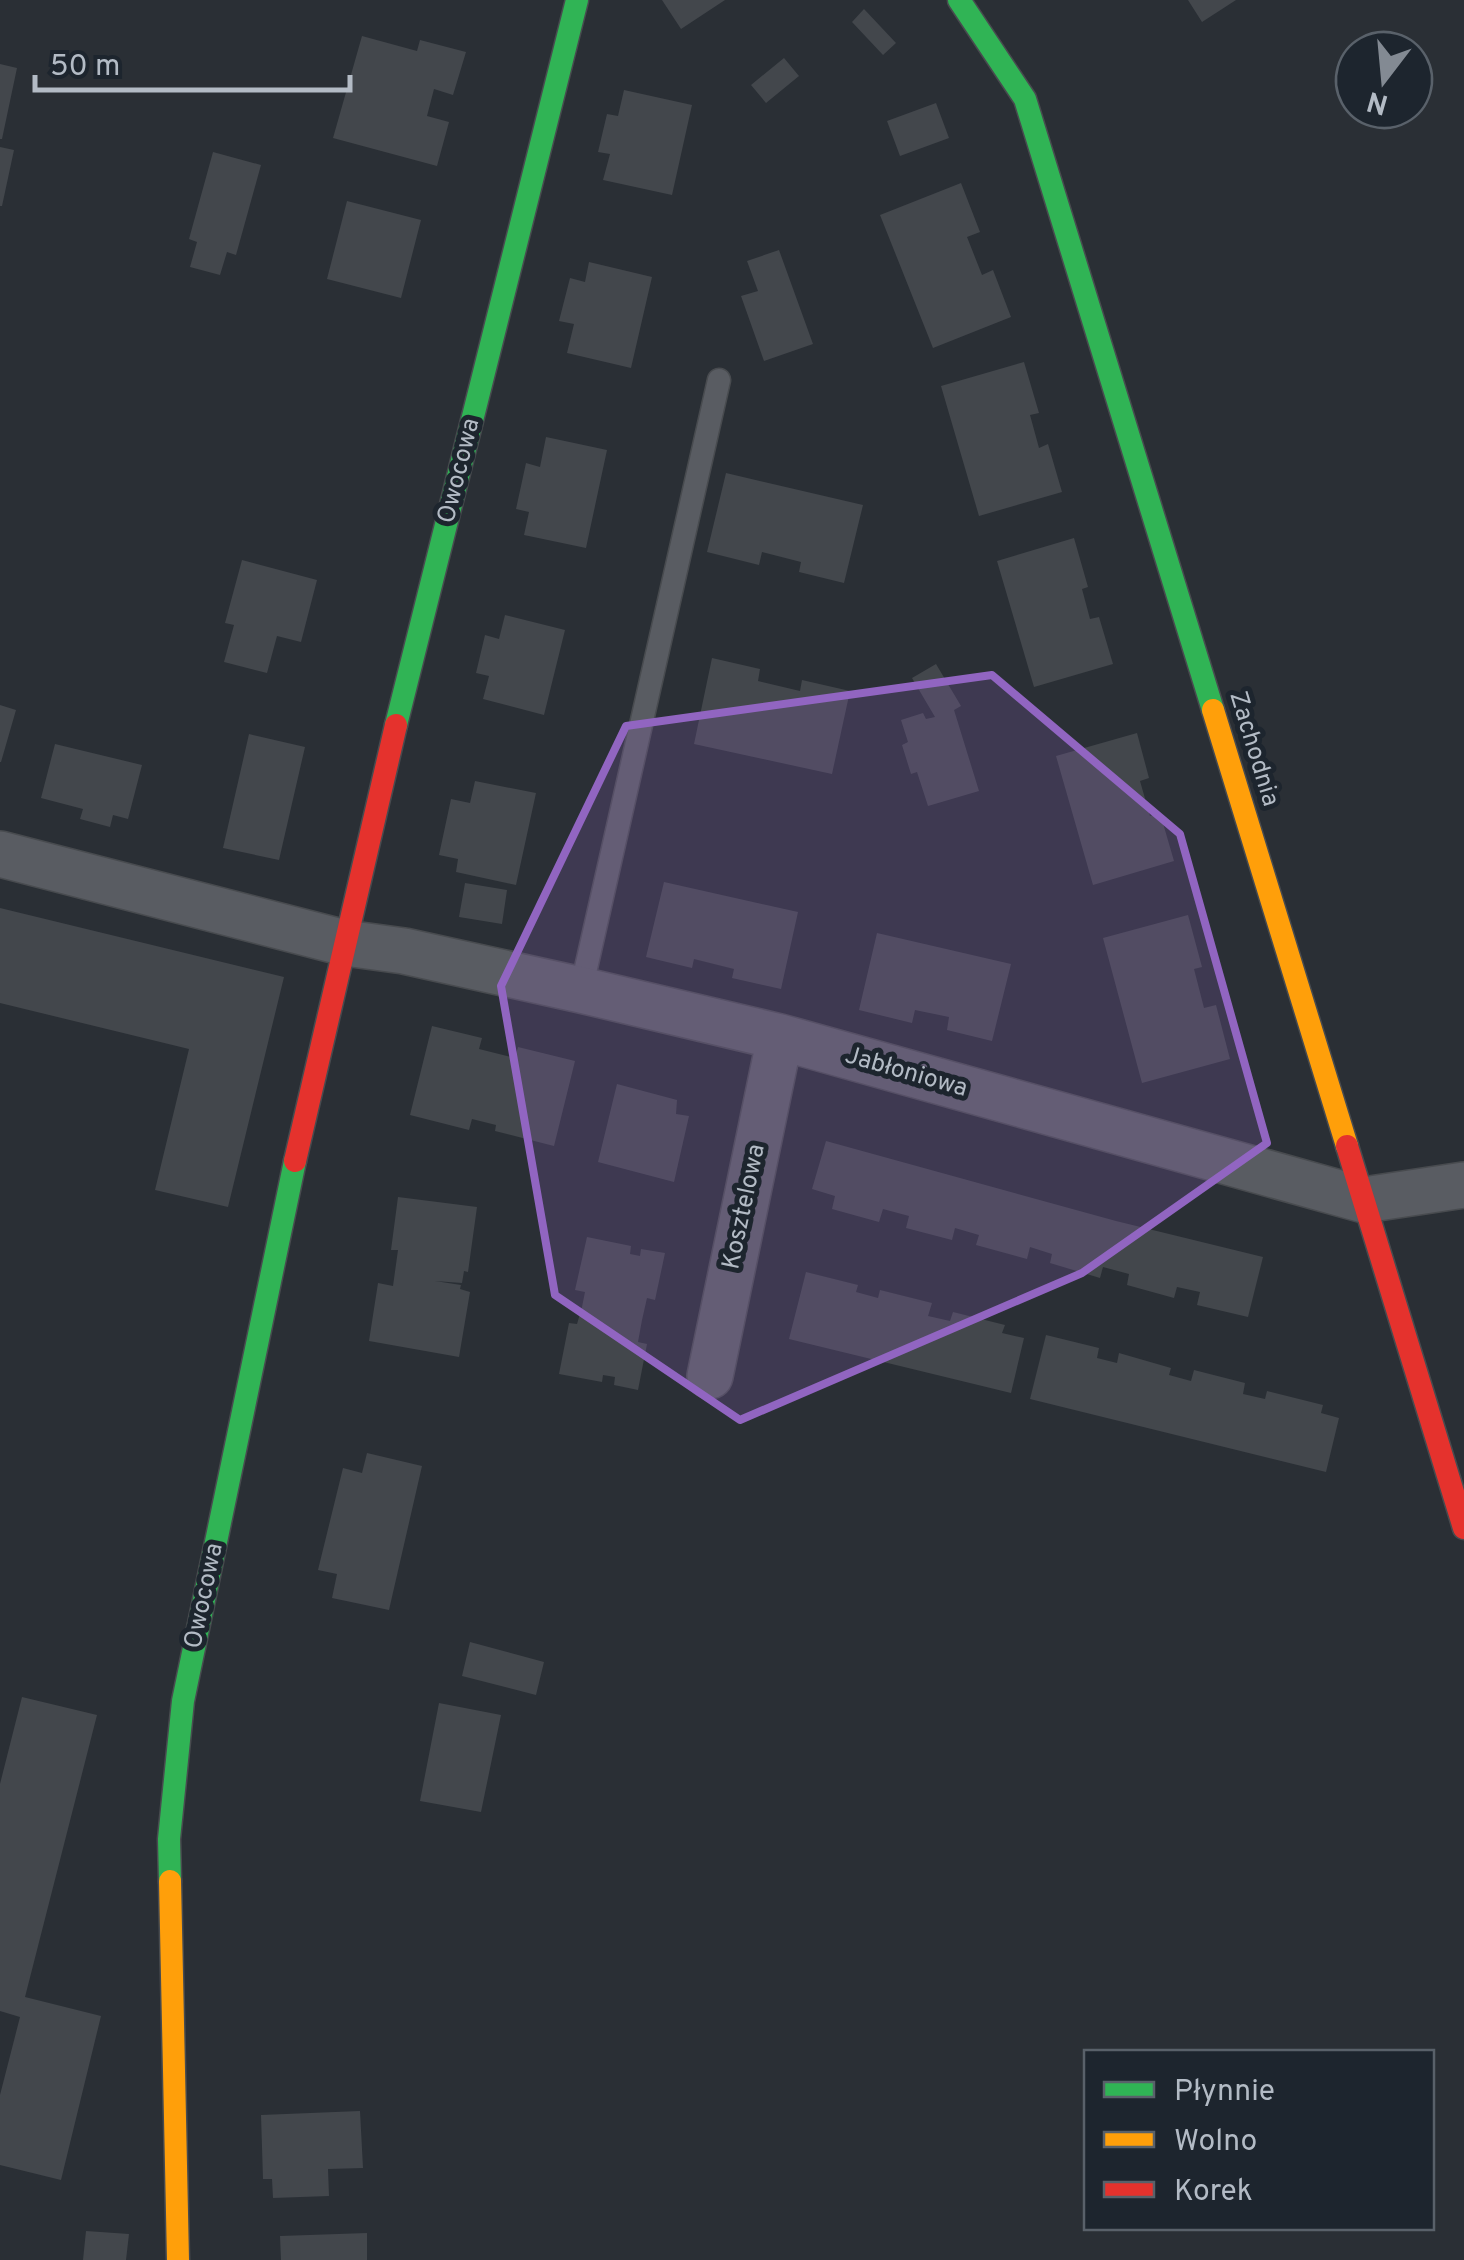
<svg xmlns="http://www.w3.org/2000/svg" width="1464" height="2260" font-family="Overpass,sans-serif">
<rect width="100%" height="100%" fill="#2a2f35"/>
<path fill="#43474c" d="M662,0H725L681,29Z
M1188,0H1236L1202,22Z
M864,9L896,43L883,55L852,22Z
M362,36L417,51L420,40L466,52L453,95L434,89L427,116L449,122L437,166L333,138Z
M784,58L799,76L766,103L751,85Z
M0,64L17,68L2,139H0Z
M624,90L692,105L672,195L603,180L610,154L598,152L607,114L618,116Z
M936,103L949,138L900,156L887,121Z
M0,147L14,150L2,206H0Z
M213,152L261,165L236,255L227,252L220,275L190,267L197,242L189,239Z
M961,183L980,232L967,237L982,275L993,270L1011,317L933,348L880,215Z
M347,201L421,220L401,298L327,279Z
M779,250L813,344L764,361L741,296L758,291L747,261Z
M589,262L652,277L631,368L567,353L574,324L559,321L570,278L585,282Z
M1024,362L1039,413L1030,415L1039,448L1048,444L1062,492L979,516L941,386Z
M546,437L607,450L586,548L524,535L529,512L516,509L526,463L540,467Z
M726,473L863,505L844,583L799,572L801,562L762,552L759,565L707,552Z
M1074,538L1088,587L1082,589L1090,619L1099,617L1113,664L1034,687L997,561Z
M242,560L317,580L301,642L277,636L267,673L224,662L234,625L225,623Z
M505,615L565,630L544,715L483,699L489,676L476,673L485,635L499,639Z
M712,658L760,669L758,681L800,691L802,680L850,691L832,774L694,744Z
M936,664L961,706L954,710L979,791L928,806L917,772L911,774L902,745L908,742L901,720L923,713L926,719L935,717L912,678Z
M0,705L16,710L1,762H0Z
M1137,733L1149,778L1140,781L1150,816L1160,813L1174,861L1093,885L1056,756Z
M249,734L305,747L279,860L223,848Z
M55,744L142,765L128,819L113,815L110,827L80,819L83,809L41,798Z
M475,781L536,793L516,885L456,872L458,859L439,855L451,799L470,803Z
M664,882L798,912L781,989L732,978L734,969L694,959L692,968L646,957Z
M465,883L507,890L502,924L459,917Z
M0,908L284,977L228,1207L155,1190L189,1049L0,1003Z
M1188,915L1202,967L1194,969L1204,1008L1216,1005L1230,1059L1142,1083L1103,938Z
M877,933L1011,964L992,1041L947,1030L949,1017L915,1010L912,1023L859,1010Z
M432,1026L482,1038L479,1049L515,1058L518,1047L575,1061L554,1146L495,1131L496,1125L472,1119L469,1130L410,1115Z
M617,1084L677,1100L676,1114L689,1116L674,1182L598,1162Z
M826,1141L1116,1221L1263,1257L1248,1317L1197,1305L1200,1292L1177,1287L1174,1298L1127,1285L1129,1274L1103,1267L1100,1278L1050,1263L1052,1254L1030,1247L1027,1259L976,1245L979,1235L955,1228L952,1240L906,1228L909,1216L883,1209L879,1222L832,1209L835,1196L812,1189Z
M398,1197L477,1207L468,1272L464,1271L462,1283L435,1281L461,1285L460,1289L470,1292L459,1357L369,1341L378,1283L393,1286L398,1250H391Z
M587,1237L631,1246L630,1254L640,1256L641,1249L665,1253L655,1300L647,1298L642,1320L638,1342L647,1344L638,1390L614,1385L615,1377L603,1375L602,1382L559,1374L569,1323L577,1324L582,1307L585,1292L575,1290Z
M806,1272L858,1285L856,1292L878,1298L880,1290L932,1303L928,1316L950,1321L953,1312L1005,1325L1002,1333L1024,1338L1011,1393L789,1339Z
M1046,1335L1099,1348L1097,1358L1117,1363L1119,1353L1171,1368L1169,1375L1191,1381L1194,1370L1245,1383L1243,1394L1265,1399L1267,1391L1323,1405L1321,1413L1339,1418L1326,1472L1030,1399Z
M367,1453L422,1466L389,1610L332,1598L337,1574L318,1570L343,1468L362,1473Z
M470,1642L544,1662L536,1695L462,1676Z
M22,1697L97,1715L25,1997L101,2016L61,2180L0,2165V2095L20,2017L0,2011V1784Z
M439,1703L501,1715L481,1812L420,1801Z
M360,2111L363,2168L328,2169L329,2196L273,2198L272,2179H263L261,2115Z
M86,2231L129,2234L126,2260H83Z
M367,2233V2260H281L280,2236Z"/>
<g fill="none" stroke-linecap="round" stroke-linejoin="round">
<defs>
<path id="lane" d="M581,990L719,380"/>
<path id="street" d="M0,854L345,943L404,951L581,990L780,1037L1364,1200L1464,1185
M710,1376L780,1037"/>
<path id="fast" d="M959,0L1025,99L1213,710
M396,725L577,0
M170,1881L169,1839L183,1701L295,1161"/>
<path id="slow" d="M1213,710L1347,1146
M170,1881L178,2260"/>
<path id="jam" d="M1347,1146L1464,1528
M295,1161L396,725"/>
</defs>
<use href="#lane" stroke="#484b4f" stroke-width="25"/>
<use href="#street" stroke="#484b4f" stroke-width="48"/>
<use href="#fast" stroke="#484b4f" stroke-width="25"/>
<use href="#slow" stroke="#484b4f" stroke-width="25"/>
<use href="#jam" stroke="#484b4f" stroke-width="25"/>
<use href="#lane" stroke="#595c62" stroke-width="22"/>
<use href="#street" stroke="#595c62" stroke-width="45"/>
<use href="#fast" stroke="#30b455" stroke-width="22"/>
<use href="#slow" stroke="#ff9f0a" stroke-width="22"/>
<use href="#jam" stroke="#e5322d" stroke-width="22"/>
</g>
<path fill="#9165c1" fill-opacity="0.2" stroke="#9165c1" stroke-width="8" stroke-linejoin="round" d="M992,675L1180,834L1267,1143L1082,1273L740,1420L555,1295L501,986L626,726Z"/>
<g text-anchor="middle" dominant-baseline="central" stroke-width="10" stroke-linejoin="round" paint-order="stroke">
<g font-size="25" fill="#b3bbc5" stroke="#1d252e">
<text transform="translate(460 471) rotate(-76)">Owocowa</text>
<text transform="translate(1253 749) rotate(73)">Zachodnia</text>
<text transform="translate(906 1073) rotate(16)">Jabłoniowa</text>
<text transform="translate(745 1207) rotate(-78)">Kosztelowa</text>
<text transform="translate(205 1596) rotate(-78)">Owocowa</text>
</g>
</g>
<rect x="1084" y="2050" width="350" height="180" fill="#1d252e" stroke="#59616a" stroke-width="2.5"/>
<rect x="1104" y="2082" width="50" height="15" fill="#30b455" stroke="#59616a" stroke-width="2.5"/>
<text x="1174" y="2100" font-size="30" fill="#b3bbc5">Płynnie</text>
<rect x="1104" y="2132" width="50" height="15" fill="#ff9f0a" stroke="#59616a" stroke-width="2.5"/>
<text x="1174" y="2150" font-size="30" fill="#b3bbc5">Wolno</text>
<rect x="1104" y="2182" width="50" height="15" fill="#e5322d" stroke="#59616a" stroke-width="2.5"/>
<text x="1174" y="2200" font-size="30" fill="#b3bbc5">Korek</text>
<g transform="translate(1384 80) rotate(196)"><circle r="48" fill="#1d252e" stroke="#59616a" stroke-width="2.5"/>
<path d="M0-8L18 38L0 25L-18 38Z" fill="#838a93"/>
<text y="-15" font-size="28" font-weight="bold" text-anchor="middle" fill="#b3bbc5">N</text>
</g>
<path d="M35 75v15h315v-15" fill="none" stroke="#b3bbc5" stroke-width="5"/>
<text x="50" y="75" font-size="30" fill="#b3bbc5" stroke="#1d252e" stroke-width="8" paint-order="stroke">50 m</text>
</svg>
